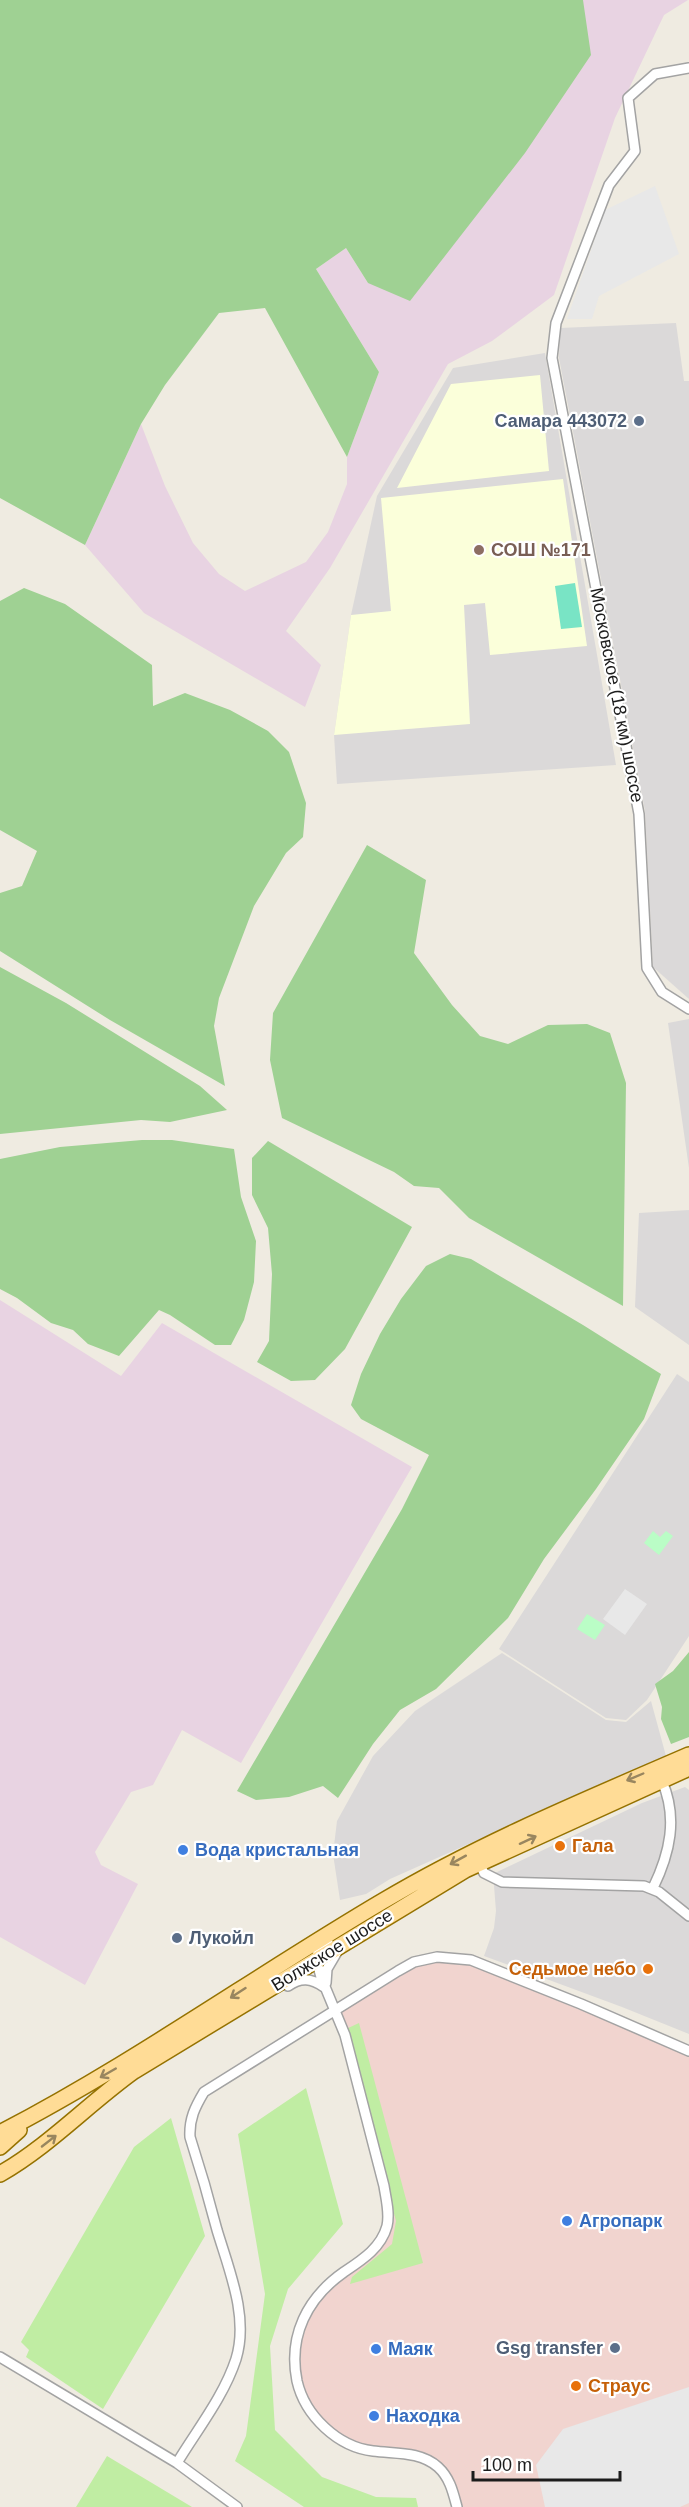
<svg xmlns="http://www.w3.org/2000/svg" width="689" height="2507" font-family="Arial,sans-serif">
<rect width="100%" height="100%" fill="#efebe1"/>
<path fill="#dbd9d9" d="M676,323L684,381H689V999L653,967L645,811L559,358L560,328Z
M545,353L616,765L337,784L334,735L351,615L377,496L453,368Z
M689,1019V1168L668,1023Z
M689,1210V1345L635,1307L639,1213Z
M677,1374L689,1382V1636L647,1700L626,1720L606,1718L499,1649Z
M502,1653L606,1720L626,1722L651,1701L666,1756L390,1879L366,1894L340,1900L333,1854L337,1821L373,1756L415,1711Z
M685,1787L689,1790V2034L622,2007L484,1956L494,1928L496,1911L494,1886L495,1873L642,1803Z"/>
<path fill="#f1d4cf" d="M453,1957L689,2051V2507H458L451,2485L428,2460L346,2443L313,2414L295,2367L299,2330L316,2297L379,2243L388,2208L334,2009L414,1962Z"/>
<path fill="#e8d3e2" d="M583,0H688L664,15L615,118L554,295L492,341L448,364L330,568L286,631L321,665L305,707L144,613L85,545L141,424L165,486L193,543L219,574L245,591L306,562L328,532L347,484V457L379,372L316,269L346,248L368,283Z
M0,1300L121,1376L162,1323L412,1467L241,1763L182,1730L153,1785L131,1792L95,1852L101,1865L138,1884L85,1985L0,1937Z"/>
<path fill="#fbffda" d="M540,375L549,471L397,488L451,384Z
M563,479L587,646L490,655L485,603L464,605L470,724L334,735L351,615L391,611L381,498Z"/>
<path fill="#c0eda3" d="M359,2023L423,2263L350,2284L352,2277L392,2244L396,2221L346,2029Z
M306,2088L343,2224L288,2289L270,2346L275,2430L322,2477L376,2497L416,2498L418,2507H304L235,2461L246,2436L265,2294L238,2134Z
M171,2118L205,2236L103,2409L26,2357L29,2350L21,2342L134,2147Z
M107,2456L192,2507H76Z"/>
<path fill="#9fd193" d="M0,0H583L591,55L525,153L410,301L368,283L346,248L316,269L379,372L347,457L265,308L219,313L165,385L141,424L85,545L0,498Z
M24,588L65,604L152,665L153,706L185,693L230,710L268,731L289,752L306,803L303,837L286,853L254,906L219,998L214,1026L225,1086L110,1020L0,951V893L22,886L37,851L0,830V601Z
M367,845L426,880L414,953L452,1005L480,1036L508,1044L548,1025L587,1024L610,1033L626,1083L623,1306L469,1218L439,1188L414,1186L394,1172L282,1118L270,1060L273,1013Z
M0,967L66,1003L200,1086L227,1110L170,1122L141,1120L0,1134Z
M142,1140H172L234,1149L241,1197L256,1241L254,1282L244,1320L231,1345H215L170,1315L159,1310L119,1356L88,1344L73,1330L51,1323L17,1298L0,1289V1159L60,1147Z
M268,1141L412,1227L345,1349L315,1380L291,1381L257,1362L269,1341L272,1274L268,1228L252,1195V1158Z
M450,1254L471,1259L583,1325L661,1374L644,1419L596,1489L544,1559L508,1618L436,1689L400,1710L373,1744L338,1798L323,1786L289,1797L256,1800L237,1791L402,1509L429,1455L361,1419L351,1405L361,1374L380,1334L401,1299L426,1266Z
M689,1652V1737L671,1744L661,1719L662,1707L655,1684L673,1671Z"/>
<path fill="#bafdc6" d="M653,1531L660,1537L666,1531L673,1536L659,1555L644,1543Z
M587,1614L605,1625L595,1640L577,1629Z"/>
<path fill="#79e4c5" d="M575,583L582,627L561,629L555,586Z"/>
<path fill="#e8e8e8" d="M655,186L679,254L599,296L592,319H567L605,210Z
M625,1589L647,1604L625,1635L603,1619Z
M689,2387V2503L680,2507H545L536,2465L563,2429Z"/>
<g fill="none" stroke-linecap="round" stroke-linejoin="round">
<defs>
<path id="minor" d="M689,68L655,74L628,98L635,151L609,185L556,323L552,358L639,814L647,968L662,992L689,1009
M479,1863L484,1873L502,1882L644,1886L659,1892L689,1916
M653,1888C670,1853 678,1818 662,1781
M328,1942L319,1949L316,1959L321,1977L345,2035L384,2186C386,2199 390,2213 387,2226C381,2248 362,2260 344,2272C307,2298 288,2336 297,2381C305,2416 338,2447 373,2451C395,2454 420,2451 438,2467C450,2478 453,2492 457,2507
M326,1983L327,1969L337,1952
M288,1986C301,1977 311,1978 324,1987
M0,2357L177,2463L237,2507
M177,2463C197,2430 224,2396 236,2359C249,2317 229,2270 217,2230C209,2199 200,2168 190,2137C189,2119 195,2107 204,2092L398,1971L414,1962L437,1957L471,1960L581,2004L689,2051"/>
<path id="primary" d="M0,2133C133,2064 254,1977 383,1901C481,1843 585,1800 689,1755
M0,2147L19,2130
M0,2174C49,2146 88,2104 134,2071L465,1870L689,1768"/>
</defs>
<use href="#minor" stroke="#a3a3a3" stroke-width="12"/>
<use href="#primary" stroke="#957200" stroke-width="18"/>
<use href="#minor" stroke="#fff" stroke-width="9"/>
<use href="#primary" stroke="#ffdc96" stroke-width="15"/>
</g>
<defs><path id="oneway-shaft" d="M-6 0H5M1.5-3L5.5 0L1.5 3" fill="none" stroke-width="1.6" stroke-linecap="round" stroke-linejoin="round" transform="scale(1.5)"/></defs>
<g stroke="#99865f">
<use href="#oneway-shaft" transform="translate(635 1777) rotate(157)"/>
<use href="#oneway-shaft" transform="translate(528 1840) rotate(-25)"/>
<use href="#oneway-shaft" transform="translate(458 1860) rotate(151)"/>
<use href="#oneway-shaft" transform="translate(238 1993) rotate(147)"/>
<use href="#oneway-shaft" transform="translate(108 2073) rotate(150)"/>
<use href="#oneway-shaft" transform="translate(49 2141) rotate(-38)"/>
</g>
<g fill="#5c6f8a" stroke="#fff" stroke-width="2">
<circle cx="639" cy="421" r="6"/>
<circle cx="177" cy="1938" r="6"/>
<circle cx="615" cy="2348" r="6"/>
</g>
<circle fill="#8d6e63" stroke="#fff" stroke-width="2" cx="479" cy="550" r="6"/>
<g fill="#e8710a" stroke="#fff" stroke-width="2">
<circle cx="560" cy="1846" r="6"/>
<circle cx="648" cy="1969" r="6"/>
<circle cx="576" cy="2386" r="6"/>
</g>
<g fill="#3f7fe0" stroke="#fff" stroke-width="2">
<circle cx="183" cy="1850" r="6"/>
<circle cx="567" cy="2221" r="6"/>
<circle cx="376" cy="2349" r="6"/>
<circle cx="374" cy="2416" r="6"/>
</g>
<g text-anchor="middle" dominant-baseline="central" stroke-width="4.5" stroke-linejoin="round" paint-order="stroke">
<g font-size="18" font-weight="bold" fill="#4e5e75" stroke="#fff" text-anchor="end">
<text x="627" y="421">Самара 443072</text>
<text x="189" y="1938" text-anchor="start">Лукойл</text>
<text x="603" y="2348">Gsg transfer</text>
</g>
<g font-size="18" font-weight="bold" fill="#785e54" stroke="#fff" text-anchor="start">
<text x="491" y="550">СОШ №171</text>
</g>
<g font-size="18" fill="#1c1c1c" stroke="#fff">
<text transform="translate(617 695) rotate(79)">Московское (18 км) шоссе</text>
<text transform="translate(332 1950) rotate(-32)">Волжское шоссе</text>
</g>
<g font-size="18" font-weight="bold" fill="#c56008" stroke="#fff" text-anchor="start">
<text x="572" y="1846">Гала</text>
<text x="636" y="1969" text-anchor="end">Седьмое небо</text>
<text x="588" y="2386">Страус</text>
</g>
<g font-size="18" font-weight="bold" fill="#366cbe" stroke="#fff" text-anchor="start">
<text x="195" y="1850">Вода кристальная</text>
<text x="579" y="2221">Агропарк</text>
<text x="388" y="2349">Маяк</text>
<text x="386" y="2416">Находка</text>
</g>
</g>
<path d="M473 2471v9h147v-9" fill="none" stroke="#1c1c1c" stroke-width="3"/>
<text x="482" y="2471" font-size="18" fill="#1c1c1c" stroke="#ffffff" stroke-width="4.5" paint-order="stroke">100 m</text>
</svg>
